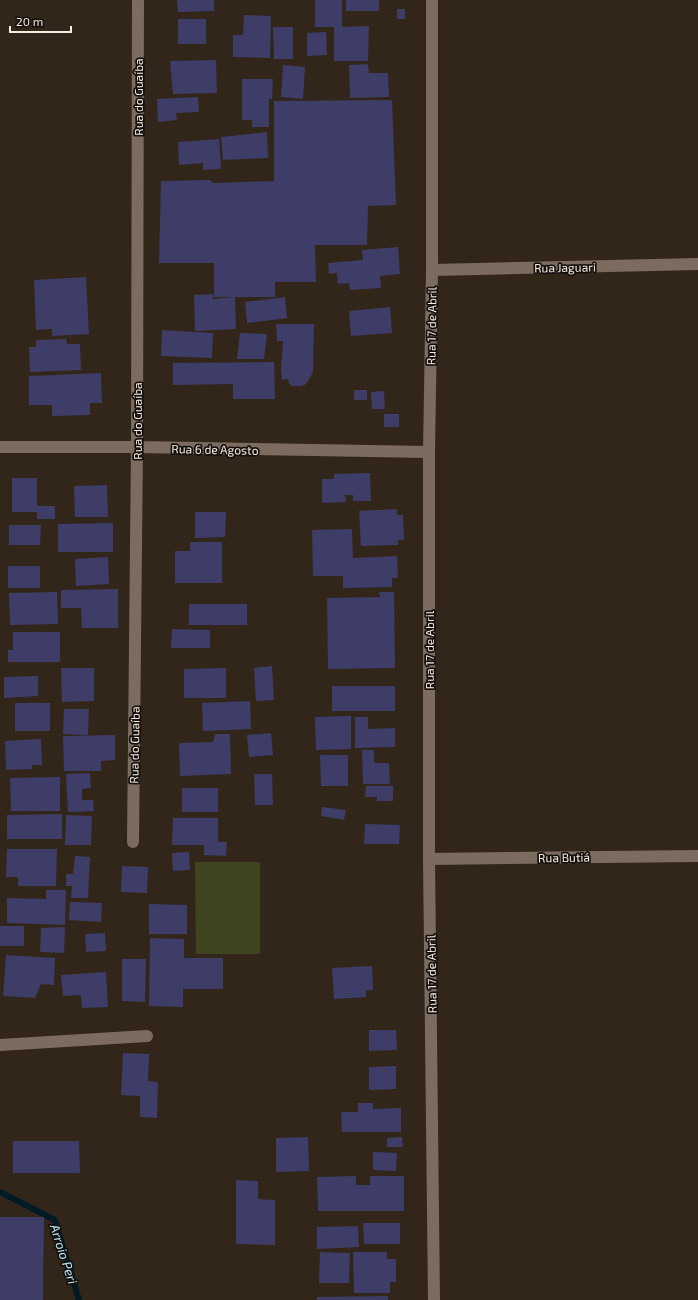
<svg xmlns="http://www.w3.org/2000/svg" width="698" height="1300" font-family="'Exo 2',sans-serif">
<rect width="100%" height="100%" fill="#32251a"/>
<path fill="#3d441e" d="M195,862H260V954H196Z"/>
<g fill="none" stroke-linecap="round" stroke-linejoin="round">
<path stroke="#001b26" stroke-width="6" d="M0,1192L55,1220L79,1300"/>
</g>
<path fill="#3e3d68" d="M177,0H214V11L178,12Z
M315,0H342V27L369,26L368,61H334V27H315Z
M346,0H379V11H346Z
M397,9H405V19H397Z
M244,15L271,16L270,58L233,57V35H243Z
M178,19H206V44H178Z
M273,27H293V59H274Z
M326,32L327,55L307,56V33Z
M216,60L217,93L173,94L170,61Z
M368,64L369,73H388L389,97L350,98L349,65Z
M283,65L305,67L303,99L281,97Z
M242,79H273L272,99H269V127H252V120H242Z
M198,97L199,112L176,113L177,120L158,122L157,99Z
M392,100L396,205L368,206L367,245H315L316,282H275V297H214V263H159L161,181L210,180L213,183L274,181V101Z
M267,132L268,158L223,160L221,137Z
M219,139L221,169L203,170V163L179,165L178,142Z
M398,247L400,274L380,276L381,288L350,290L349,283L338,284L337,273L329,274L328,263L363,260L362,250Z
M86,277L89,334L52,336V329L36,330L34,280Z
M213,294V299L235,297L236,329L195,331L194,295Z
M285,297L287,318L247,323L245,302Z
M390,307L392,333L351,336L349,311Z
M276,324H314L313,371L310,378L305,385L301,386H292L289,383L288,379L282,380L281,368L283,341H277Z
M162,330L213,333L212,358L161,356Z
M240,333L267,334L264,359H237Z
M66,339L67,344H80L81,370L30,372L29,347H36V340Z
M274,362L275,399H233V384L173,385V363Z
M101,373L102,403H90V415L52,416V405H29V376Z
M354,390H367V400H354Z
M384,391L385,409H372L371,392Z
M384,414H399V427H384Z
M370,473L371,501H353V495H345L346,502L322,503V479H334V474Z
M12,478H37V506H55V519H37V512H12Z
M107,485L108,517H75L74,486Z
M397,509V515H403L404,540H398V545L361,546L359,511Z
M195,512H226L225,537L195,538Z
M113,523V552H58V524Z
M9,525H41L40,545H9Z
M352,529L353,558L397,556L398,578H392V587L343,588V576H313L312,530Z
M190,542H222V583H175V551H190Z
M108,557L109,584L76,586L75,559Z
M8,566H40V588H8Z
M118,589V628H82L81,608H61V590Z
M57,592L58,624L10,625L9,593Z
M379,592H394L395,668L328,669L327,598L380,597Z
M189,604H247V625H189Z
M172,629L210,630V648H171Z
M13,632H60V662H8V650H13Z
M272,666L274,700L256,701L254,668Z
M61,668H94V701L62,702Z
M226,668V698H184V669Z
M38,676V696L4,698V677Z
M332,686H395V711H332Z
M250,701L251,729L203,731L202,703Z
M15,703H50V731H15Z
M64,709H89L88,735L63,734Z
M351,716V749L316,750L315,717Z
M355,717H368V729L395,728V747L355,748Z
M271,733L273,755L249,757L247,735Z
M215,734H230L231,774L180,776L179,743L213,742Z
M115,735V760L101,761V771H64L63,736Z
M41,739L42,765H32V769L6,770L5,741Z
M362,750H374V763H389L390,784H363Z
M320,755H348V786H321Z
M90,773L91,788L82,789V800H93L94,811L68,812L66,774Z
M254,774H272L273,805H255Z
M60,777V811H11L10,778Z
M366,786H393V801H377V797H365Z
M182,788H218V812H182Z
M322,807L346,810L344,820L321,816Z
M62,814V839H7V815Z
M66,815L92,816L91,845H65Z
M173,818H218V842H227L226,856L204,855V845H172Z
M365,824L400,825L399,844H364Z
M7,849H57L56,886H18V877H6Z
M189,852L190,870L173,871L172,853Z
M75,856L90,857L88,898H71L72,886H66V874H73Z
M122,866L148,867L147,893L121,892Z
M46,890H66L65,925L7,923V898L46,899Z
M70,902L102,903L101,922L69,920Z
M149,904L187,905V934H149Z
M0,926H24V946H0Z
M65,927L64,953L40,952L41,928Z
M105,933L106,951L86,952L85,934Z
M150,938L184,939V958H223V989H183V1007L149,1006Z
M6,955L55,958L54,985L41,984L35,998L3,996Z
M122,959H146L145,1002L122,1001Z
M372,966L373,990H366V997L334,999L332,968Z
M106,972L108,1007L82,1008L81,995L63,996L61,975Z
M369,1030H396L397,1050L369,1051Z
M123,1053L149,1054L148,1081L158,1082L157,1118L140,1117V1096L121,1095Z
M396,1066V1089L369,1090V1067Z
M358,1103H373V1109L401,1108V1132H342L341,1112H358Z
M308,1137L309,1171L276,1172V1138Z
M402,1137L403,1147H387V1138Z
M13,1141H79L80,1173H13Z
M373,1152L397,1153L396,1171L373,1170Z
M356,1176V1185H370V1176H404V1211H318L317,1177Z
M236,1180L258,1181V1199L275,1200V1245L236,1244Z
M0,1217H44L43,1300H0Z
M363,1223H400V1244H364Z
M358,1226L359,1247L317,1249V1227Z
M320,1252L350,1253L349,1283H319Z
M353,1252H387V1259H396V1282H390V1293H354Z
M388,1296V1300H317V1297Z"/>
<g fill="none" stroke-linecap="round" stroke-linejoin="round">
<path stroke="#7c6c60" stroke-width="12" d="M432,0V270L429,452V859L434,1300
M432,270L698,264
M0,447H137L429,452
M133,842L137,447L138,0
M429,859L698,856
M0,1045L147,1036"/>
</g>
<g text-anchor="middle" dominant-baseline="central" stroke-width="3.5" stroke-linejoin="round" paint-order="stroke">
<g font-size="12" fill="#f5ece5" stroke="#150f0b">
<text transform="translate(138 97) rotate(-90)">Rua do Guaíba</text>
<text transform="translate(565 267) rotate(-1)">Rua Jaguari</text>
<text transform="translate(431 326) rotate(-89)">Rua 17 de Abril</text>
<text transform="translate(137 421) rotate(-90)">Rua do Guaíba</text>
<text transform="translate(215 449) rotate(1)">Rua 6 de Agosto</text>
<text transform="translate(429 650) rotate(-90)">Rua 17 de Abril</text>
<text transform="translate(134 745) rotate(-89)">Rua do Guaíba</text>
<text transform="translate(564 857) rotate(-1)">Rua Butiá</text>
<text transform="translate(431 974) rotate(-91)">Rua 17 de Abril</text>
</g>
<g font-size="13" font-style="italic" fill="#b5eaff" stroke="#150f0b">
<text transform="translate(64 1254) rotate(72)">Arroio Peri</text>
</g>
</g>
<path d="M10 26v6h61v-6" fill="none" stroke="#f5ece5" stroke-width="2"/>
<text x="16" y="26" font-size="12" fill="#f5ece5" stroke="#150f0b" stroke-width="3" paint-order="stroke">20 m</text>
</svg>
